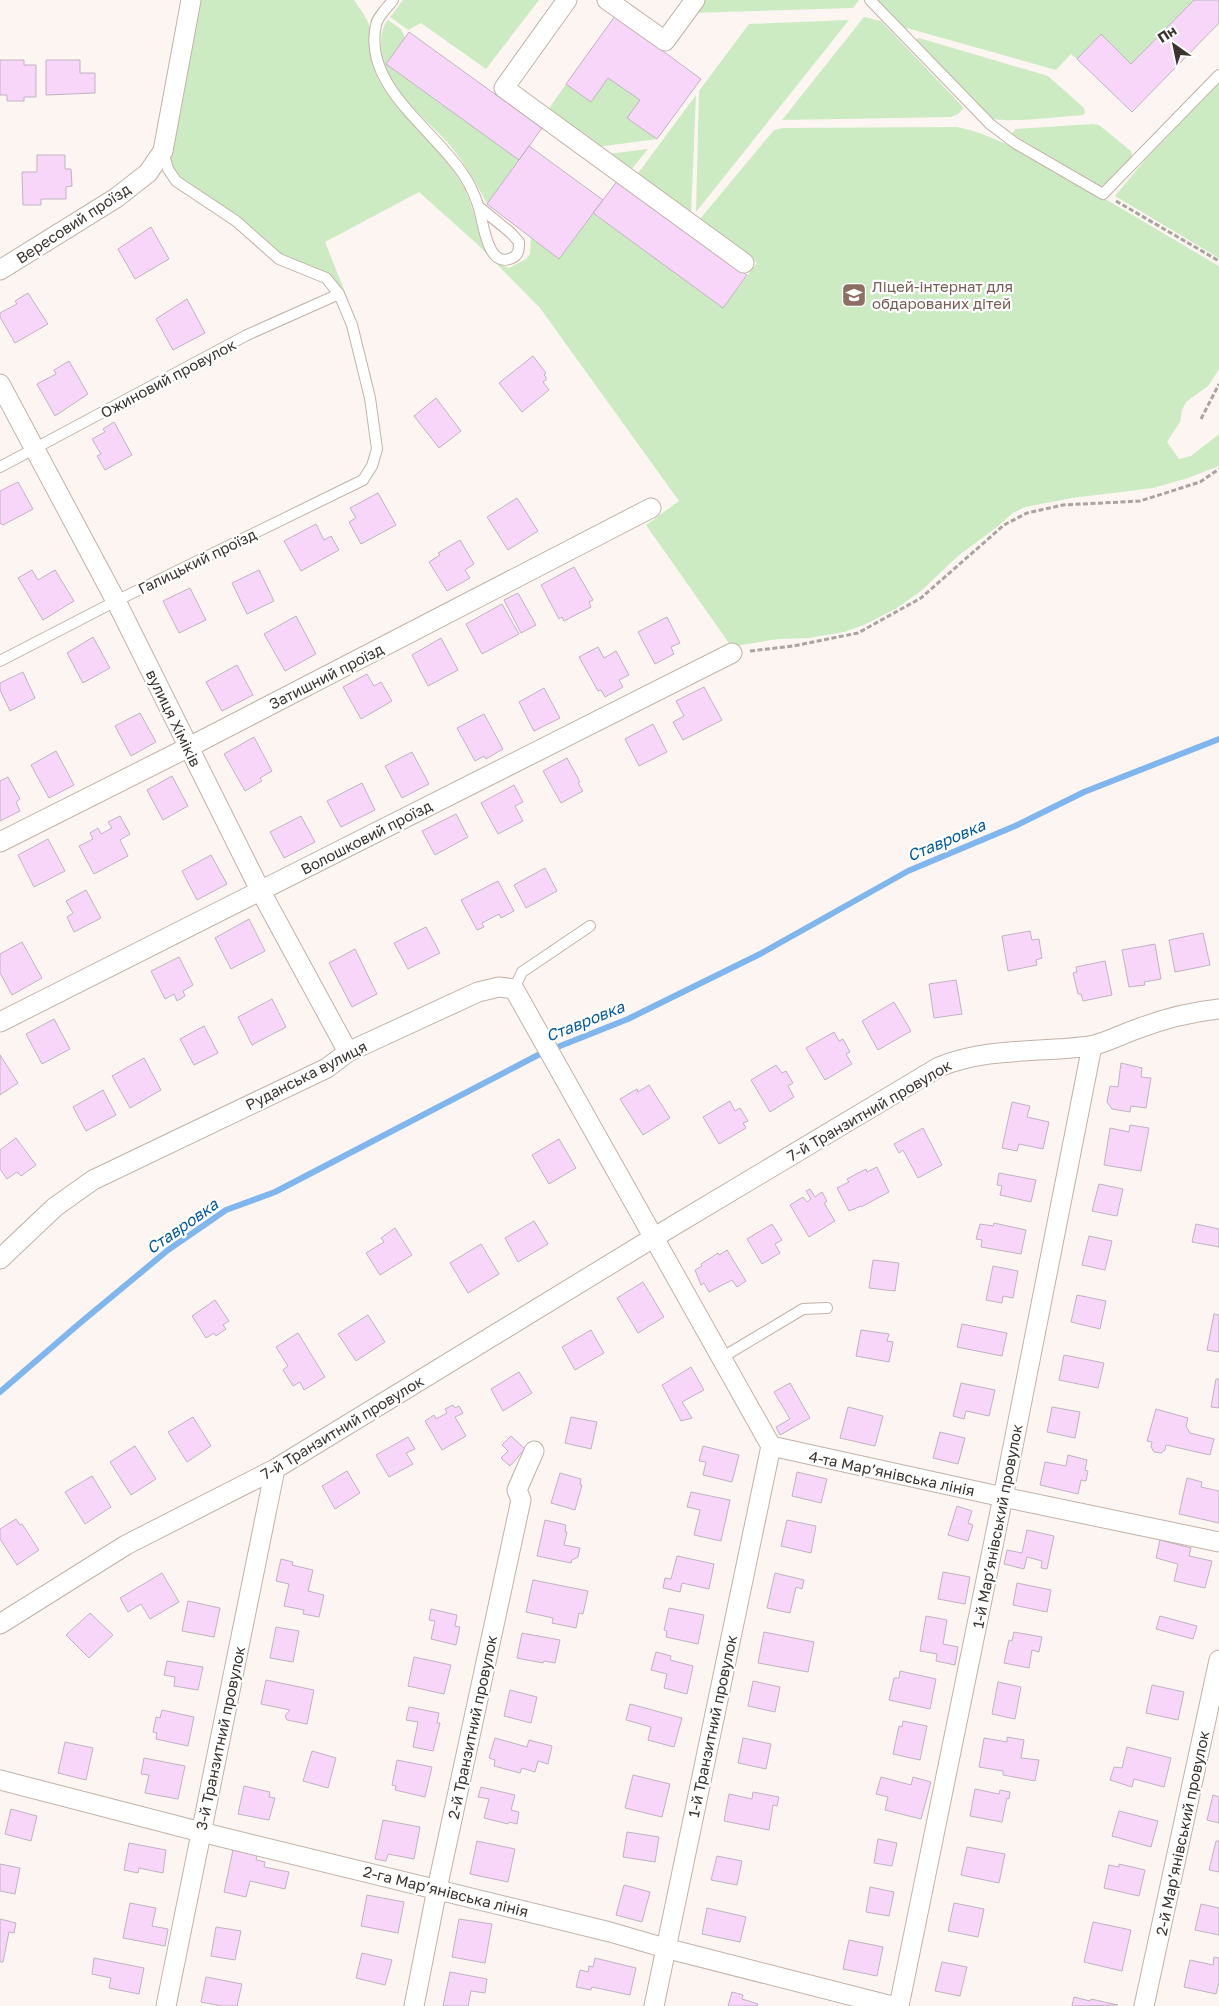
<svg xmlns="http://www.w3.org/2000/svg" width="1219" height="2006" font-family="'Golos Text',sans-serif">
<rect width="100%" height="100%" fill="#fcf5f1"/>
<path fill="#ccebc2" d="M201,0H354C360,9 368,19 371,30C372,36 370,42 370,49C370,59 375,72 379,81C402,121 442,147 464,188C478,213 478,258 509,268L526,259L530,254L531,238L559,259L593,213L723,308L757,263L700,219L774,130L783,128L957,127C991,133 1024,154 1054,170C1110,201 1164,234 1219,266V369L1208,386L1186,402L1182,410L1180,422L1167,442L1179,459L1191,456L1219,434V466L1188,478L1153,488L1072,498L1025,507L1013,513L997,527L958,556L921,591L897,608L864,625L844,632L809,638L778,639L735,646L729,643L646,525L679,501L540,308L476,243L419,192L325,242L349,302L336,282L328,273L299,265L275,252L253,229L177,174L171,164L170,153L180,116Z
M403,0H539L486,69L421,23L408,30L390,17Z
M701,0H859L853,8L692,13Z
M878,0H1194L1131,64L1101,34L1077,59L1071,54L1056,70L903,27Z
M864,17L881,21L964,108L958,114L951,117L782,120Z
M388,20L401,29L405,38L386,64L519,160L487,204C476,182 464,162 448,143C422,113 381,89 381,45C381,36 382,27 388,20Z
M849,20L696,212L699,91L749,24Z
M919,38L1048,76L1084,108L1085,113L1083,115C1064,116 1006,124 991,118L917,43V39Z
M608,78L640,100L628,118L657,139L597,147L548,110L566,84L591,102Z
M1219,82V258L1115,196L1145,160Z
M696,95L691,214L636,176Z
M1092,124L1099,125L1131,151L1133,159L1106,185L1100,186L1012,134L1015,129Z
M648,149L630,171L608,154Z"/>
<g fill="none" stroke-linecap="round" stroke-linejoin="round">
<path stroke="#7fb6ee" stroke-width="6" d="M0,1392L80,1323L168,1250L226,1210L275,1192L540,1054L628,1019L760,954L908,871L1015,826L1084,792L1219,739"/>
</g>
<path fill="#f7d6f9" stroke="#c0b3c1" d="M1194,0H1219V23L1132,112L1077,59L1101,34L1131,64Z
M615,16L701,79L657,139L627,118L640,100L608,78L591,102L566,84Z
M409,32L542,128L519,160L386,64Z
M0,60H24V65H36V97H24V101H7V95H0Z
M46,60H80V73H95V93L46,95Z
M529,146L603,200L559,259L487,204Z
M37,155H65V169H71L72,186L66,187V199H41V205H23L22,172H37Z
M618,180L747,275L723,308L593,213Z
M151,227L169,259L135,279L118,249Z
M28,293L48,324L15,343L0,317V313L17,304L15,301Z
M187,299L205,333L173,350L156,319Z
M533,356L546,373L544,375L546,377V380L543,382L549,390L522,412L499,383Z
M69,361L88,394L55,416L37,384L56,374L54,370Z
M436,398L461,431L439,448L414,416Z
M114,422L132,455L105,470L97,456L101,454L92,439L105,432L103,429Z
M18,482L33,509L3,525L0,523V491Z
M378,493L396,525L361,544L349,522L356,518L350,508Z
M517,498L538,531L508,550L487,517Z
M316,524L324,540L331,536L339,550L301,571L284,541Z
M460,540L474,564L465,570L470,578L447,591L429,562L440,555L438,553Z
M574,567L593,600L589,602L591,607L564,621L562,617L559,619L541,585Z
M32,570L38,580L55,570L74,601L43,620L18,578Z
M259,570L274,601L247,614L232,583Z
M190,588L206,620L179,633L163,601Z
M518,593L536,625L521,633L504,600Z
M502,604L519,634L482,654L466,624Z
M296,616L316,654L285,671L264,634Z
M667,617L680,643L671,647L674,654L655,664L638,632Z
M93,637L110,668L83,683L67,653Z
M441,638L458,670L428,686L412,655Z
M598,647L604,658L616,651L629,675L619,680L623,687L605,697L601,690L598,691L579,657Z
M237,665L253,695L222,711L206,682Z
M23,672L35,698L10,711L0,690V683Z
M367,674L374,686L381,682L392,701L361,719L343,687Z
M704,687L722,720L683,740L673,722L684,716L676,701Z
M544,688L560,718L534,731L519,702Z
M140,713L156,742L131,756L115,726Z
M484,714L503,749L486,759L484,756L475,761L457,728Z
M653,724L667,752L639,766L625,739Z
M254,737L272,771L260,778L262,781L245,791L224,754Z
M56,751L74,785L49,798L31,765Z
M412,752L429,784L402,798L385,766Z
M567,758L580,782L578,783L583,791L561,803L543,771Z
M172,776L188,806L163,820L147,790Z
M8,777L20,799L16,802L20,811L0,821V781Z
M362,783L375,810L341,827L327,801Z
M514,785L523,802L515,806L523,821L498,834L481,803Z
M456,814L468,837L435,855L422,831Z
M120,816L130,834L120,840L128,856L94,874L79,846L93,839L90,833L98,828L101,834L112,828L108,822Z
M301,816L315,842L284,858L270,832Z
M48,839L65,871L34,887L18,855Z
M211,855L227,884L197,900L182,871Z
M545,868L557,891L526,908L514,885Z
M498,881L514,911L501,918L499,914L482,923L484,927L477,930L461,900Z
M86,890L101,918L74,932L67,917L73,913L66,901Z
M249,919L265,951L231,969L215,938Z
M426,927L440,953L408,969L394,943Z
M1030,931L1032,940L1039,939L1042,958L1036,960L1037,965L1008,971L1002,936Z
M1203,933L1210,965L1175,972L1169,940Z
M22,942L42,978L12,995L0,973V954Z
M1155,944L1161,979L1144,982L1145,985L1129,987L1122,950Z
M355,949L377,994L352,1007L329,963Z
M179,957L193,985L183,991L185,996L177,1001L174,994L165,999L151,971Z
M1105,961L1112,995L1083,1001L1081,994H1078L1073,973L1077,972L1076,967Z
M956,980L962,1014L934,1018L929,984Z
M272,999L286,1027L252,1045L238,1017Z
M894,1002L911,1031L878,1050L862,1021Z
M54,1019L70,1049L42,1064L26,1034Z
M204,1026L218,1053L194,1065L180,1039Z
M834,1032L839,1041L843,1039L850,1052L846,1054L852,1064L825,1080L806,1048Z
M0,1055L18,1083L0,1095Z
M144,1058L161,1090L130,1108L112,1076Z
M1121,1063L1142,1068L1141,1077L1151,1078L1146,1108L1131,1106L1130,1112L1112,1109L1107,1102L1110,1086L1118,1087Z
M776,1065L782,1073L786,1071L793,1083L788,1086L794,1097L770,1112L751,1080Z
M649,1085L670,1118L643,1135L620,1099L637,1089L638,1092Z
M103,1090L116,1115L86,1131L73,1107Z
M730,1101L735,1111L740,1108L748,1121L743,1123L746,1128L719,1144L703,1117Z
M1012,1102L1030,1106L1027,1117L1049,1122L1043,1149L1019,1144L1017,1151L1002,1148Z
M1130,1125L1149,1128L1141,1171L1104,1165L1110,1128L1129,1132Z
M923,1128L942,1165L918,1178L903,1150L899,1153L894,1144Z
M16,1138L36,1165L21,1176L17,1172L7,1179L0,1169V1150Z
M559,1139L576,1168L549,1184L532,1155Z
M877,1167L889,1192L861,1207V1206L849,1211L837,1188L849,1182L847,1179L866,1169L867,1172Z
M999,1173L1036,1180L1031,1202L1000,1195L1002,1186L997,1185Z
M1099,1184L1123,1189L1117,1216L1092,1211Z
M810,1189L815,1197L822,1192L827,1201L824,1203L835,1221L809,1237L790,1205L803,1197L807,1202L811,1199L806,1191Z
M534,1221L548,1244L518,1262L505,1238Z
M994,1223L1026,1230L1021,1254L981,1247L982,1240L976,1239L980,1224L993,1226Z
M772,1224L782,1240L775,1244L780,1253L762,1264L747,1239Z
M1196,1224L1219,1229V1247L1192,1242Z
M395,1228L412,1255L380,1275L366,1253L384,1242L381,1238Z
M1089,1236L1112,1241L1105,1270L1082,1265Z
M481,1244L499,1274L468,1293L450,1263Z
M727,1250L746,1281L737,1287L732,1280L709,1292L704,1283L701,1285L695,1270L702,1266L701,1264L718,1253L719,1255Z
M873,1260L899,1263L895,1291L869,1288Z
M993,1266L1018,1271L1013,1298L1003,1296L1002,1303L986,1300Z
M643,1282L664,1317L638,1333L617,1298Z
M1077,1295L1106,1301L1100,1329L1071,1322Z
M215,1300L229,1321L223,1325L226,1329L216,1336L214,1333L206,1338L192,1316Z
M1214,1314L1219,1315V1352L1207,1350Z
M368,1315L385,1342L356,1361L338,1334Z
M962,1324L1007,1333L1002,1356L957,1347Z
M591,1330L604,1353L575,1370L562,1347Z
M861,1330L889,1334L887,1341L893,1342L889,1362L856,1356Z
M298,1333L325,1377L304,1390L300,1382L293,1386L283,1370L288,1366L276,1347Z
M1064,1355L1104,1363L1098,1388L1059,1380Z
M691,1367L704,1390L682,1402L692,1418L681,1421L662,1385Z
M519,1372L532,1393L503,1411L491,1389Z
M1216,1379H1219V1408L1211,1407Z
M790,1383L810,1418L780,1435L776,1427L790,1419L774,1392Z
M961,1383L995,1390L989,1416L966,1411L964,1419L953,1416Z
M453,1405L455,1408L459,1406L463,1413L455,1417L466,1436L442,1450L425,1421L434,1415L436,1419L447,1413L445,1409Z
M848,1407L883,1416L875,1446L840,1438Z
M1052,1407L1080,1412L1075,1438L1047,1432Z
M1156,1409L1188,1418L1186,1426L1190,1433L1214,1439L1210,1455L1166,1445L1165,1450L1161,1453L1154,1452L1151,1447L1152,1442L1147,1441Z
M193,1417L211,1446L187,1462L168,1432Z
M571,1417L597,1422L591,1449L565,1443Z
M940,1432L965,1438L958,1464L933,1458Z
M511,1436L525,1449L510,1466L501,1458L508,1451L502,1445Z
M408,1437L415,1449L406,1453L413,1464L389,1477L376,1455Z
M135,1446L156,1479L131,1495L110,1462Z
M703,1446L739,1455L732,1482L703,1475L706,1462L699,1461Z
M1068,1455L1087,1460L1085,1470L1088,1471L1086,1481L1081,1480L1078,1494L1040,1485L1045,1462L1066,1466Z
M347,1471L360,1493L335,1509L322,1486Z
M797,1472L827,1479L821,1503L792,1496Z
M560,1473L581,1479L580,1485H582L575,1510L551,1503Z
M92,1476L111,1507L85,1524L65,1492Z
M1187,1478L1202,1482L1201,1487L1219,1491V1523L1179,1514Z
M691,1492L730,1500L721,1541L694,1535L700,1510L687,1507Z
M957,1506L972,1511L968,1523L973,1525L968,1541L948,1535Z
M16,1519L20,1525L22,1524L39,1550L17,1565L0,1539V1529Z
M545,1520L566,1525L565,1532H567L564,1545L580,1548L578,1557L572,1560L571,1563L537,1556Z
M787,1520L816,1526L811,1553L781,1546Z
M1027,1530L1054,1536L1047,1569L1041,1568L1042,1561L1027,1557L1024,1569L1004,1564L1007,1550L1022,1553Z
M1160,1540L1191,1548L1189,1556L1212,1561L1205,1588L1174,1581L1178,1564L1156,1558Z
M677,1556L714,1564L709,1589L682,1583L680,1592L663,1588L665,1578L671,1579Z
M281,1559L293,1562L292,1565L313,1570L308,1591L324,1595L319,1617L303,1614L304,1610L284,1606L289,1584L276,1581Z
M943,1572L970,1577L965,1604L938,1599Z
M162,1573L179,1602L150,1619L141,1604L128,1612L120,1598Z
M775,1573L804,1580L802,1589L796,1587L790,1613L767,1608Z
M533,1580L588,1591L583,1614L579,1613L576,1628L552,1623L553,1618L526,1612Z
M1017,1583L1051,1590L1047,1612L1013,1605Z
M188,1601L220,1608L214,1637L182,1631Z
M669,1608L704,1615L698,1644L666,1637L667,1631L664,1630Z
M431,1609L457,1615L455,1626L460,1627L456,1645L431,1639L435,1621L429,1620Z
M90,1613L113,1635L89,1658L66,1635Z
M926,1616L947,1620L943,1644L958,1647L955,1665L936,1661L937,1654L920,1651Z
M1160,1616L1197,1626L1193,1639L1156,1629Z
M276,1627L299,1631L293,1662L270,1658Z
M764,1632L814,1642L808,1672L758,1663Z
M1014,1632L1042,1637L1039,1652L1032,1650L1029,1668L1004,1663L1009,1640L1012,1641Z
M522,1633L560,1640L555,1663L544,1661L543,1663L517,1658Z
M656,1652L671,1656L670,1660L693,1666L687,1694L664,1688L667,1674L651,1670Z
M414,1657L451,1665L444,1694L408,1686Z
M167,1661L203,1667L198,1690L174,1686L175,1677L164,1675Z
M900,1671L936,1679L930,1709L889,1700L894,1678H899Z
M266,1680L314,1690L307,1724L287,1720L285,1716L290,1710L261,1704Z
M753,1681L780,1687L775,1712L748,1706Z
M998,1682L1021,1687L1015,1719L992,1714Z
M1152,1685L1184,1692L1178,1720L1146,1713Z
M510,1690L537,1697L531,1723L504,1716Z
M630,1704L682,1718L674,1747L648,1740L651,1727L626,1720Z
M409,1707L439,1713L437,1723H440L433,1751L413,1747L418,1722L406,1720Z
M162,1710L194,1717L188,1746L156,1739L157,1733L153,1732L156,1717L160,1718Z
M903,1721L927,1726L920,1760L893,1754L899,1726L902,1727Z
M1007,1737L1024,1740L1021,1758L1039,1760L1035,1781L1003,1775V1771L979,1767L984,1738L1007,1742Z
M495,1738L527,1747L529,1740L552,1746L548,1764L538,1761L535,1772L522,1768L520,1773L494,1766L495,1760L489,1758Z
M743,1738L771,1744L766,1769L738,1763Z
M65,1742L93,1748L86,1780L58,1773Z
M1127,1747L1171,1758L1164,1787L1134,1779L1132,1787L1110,1780L1114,1767L1122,1768Z
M312,1751L336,1758L328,1788L303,1781Z
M144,1758L185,1766L178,1799L145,1793L149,1775L141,1774Z
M397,1760L432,1767L425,1797L395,1790L396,1786L392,1785Z
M633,1775L670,1784L662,1817L625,1808Z
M881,1777L911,1785L913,1777L931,1782L921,1819L885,1810L888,1797L876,1794Z
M244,1786L270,1792L269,1797L275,1798L269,1820L238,1814Z
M481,1787L515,1795L511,1810L519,1812L517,1824L509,1822L508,1824L484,1818L489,1799L478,1797Z
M975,1789L999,1794L1000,1790L1010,1792L1009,1799L1007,1798L1002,1822L970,1816Z
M753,1792L779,1797L777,1806L773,1805L769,1830L724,1821L729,1794L752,1799Z
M1213,1795L1219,1797V1823L1207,1820Z
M11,1809L37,1816L31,1841L5,1834Z
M1119,1811L1158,1821L1151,1847L1112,1836Z
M383,1820L420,1827L414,1859L388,1854L386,1861L375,1859Z
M627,1832L659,1837L655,1862L623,1857Z
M878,1839L897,1843L892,1866L874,1863Z
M477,1841L515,1849L508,1882L470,1874Z
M1216,1841H1219V1872L1209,1870Z
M129,1843L166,1850L163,1873L139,1868L138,1873L124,1870Z
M967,1847L1005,1854L999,1883L961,1875Z
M233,1850L257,1855L256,1860L265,1862L264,1867L289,1872L285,1889L250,1881L246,1897L224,1892Z
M717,1856L742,1861L737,1885L711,1880Z
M0,1864L20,1868L15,1894L0,1891Z
M1119,1864L1145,1870L1139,1896L1104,1888L1109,1865L1119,1867Z
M624,1885L650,1892L642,1922L616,1915Z
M870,1887L894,1892L889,1916L866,1912Z
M367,1895L404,1902L398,1933L361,1926Z
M130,1903L156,1908L152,1926L168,1929L165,1946L123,1938Z
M954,1903L984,1909L978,1937L948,1931Z
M1201,1904L1219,1908V1935L1195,1930Z
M707,1908L746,1917L740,1942L702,1934Z
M0,1919L16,1923L14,1933L9,1932L3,1962H0Z
M459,1919L492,1924L485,1963L452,1957Z
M1093,1922L1131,1930L1122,1971L1084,1962Z
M216,1927L241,1931L235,1960L211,1956Z
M849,1940L883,1947L877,1976L843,1969Z
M362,1953L392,1960L385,1985L356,1978Z
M1214,1957L1219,1958V1982L1216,1994L1184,1987L1190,1960L1213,1965Z
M94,1958L144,1968L139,1994L109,1988L111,1978L92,1974Z
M595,1958L636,1968L630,1995L592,1987L591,1990L576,1987L580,1970L588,1972L589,1966L593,1967Z
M942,1962L967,1967L960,1996L935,1991Z
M450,1972L487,1979L485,1993L471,1991L468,2006H443Z
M206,1977L242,1984L237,2006H222L201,2002Z
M732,1992L743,1995L742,1999L758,2004L757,2006H728Z
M1074,1997L1090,2001L1091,1999L1118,2005L1072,2006Z"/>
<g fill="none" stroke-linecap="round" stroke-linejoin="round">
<defs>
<path id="lane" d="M393,0C388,7 377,17 376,25C362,87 436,130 465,177C470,185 475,196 478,205C483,218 486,270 512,258C519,255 519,249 519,242L511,233L478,206
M870,0L990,124L1015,143L1103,194L1219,75
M0,467L247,335L339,294
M0,661L116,601L363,480L372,466L377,449L370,398L352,325L339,294L326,278L279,259L236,221L176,181L168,169L163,151
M514,989L522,972L590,926
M721,1358L803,1309L827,1308"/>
<path id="street" d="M567,0L504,88L744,263
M607,0L665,41L695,0
M0,270L116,198L148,173L163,151L191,0
M0,384L116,601L260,890L348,1052
M0,842L189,747L651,508
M0,1022L732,653
M0,1259L55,1207L93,1180L327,1068L348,1052L478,992L499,987L514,989L771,1446
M771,1446L1003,1497L1219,1542
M0,1624L126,1545L275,1469L653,1238L939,1067C988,1047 1038,1053 1090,1046C1106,1043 1122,1034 1137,1029C1163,1019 1191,1012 1219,1009
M0,1780L201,1832L610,1932L665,1948L892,2006
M166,2006L275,1469
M414,2006L437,1889L521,1500L517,1490L534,1451
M654,2006L771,1446
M899,2006L1003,1497L1092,1046
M1144,2006L1219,1660"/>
</defs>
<use href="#lane" stroke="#c2b2a7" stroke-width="12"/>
<use href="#street" stroke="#c2b2a7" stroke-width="21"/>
<path stroke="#aaa39f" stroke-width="3" stroke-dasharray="5 2.5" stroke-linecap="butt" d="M1116,201L1219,261
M1201,419L1219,384
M750,651L793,646L858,633L921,598L1004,525L1027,513L1063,505L1140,501L1200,482L1219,469"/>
<use href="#lane" stroke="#fff" stroke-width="10"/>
<use href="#street" stroke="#fff" stroke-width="19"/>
</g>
<defs>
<symbol id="school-square" viewBox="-11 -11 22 22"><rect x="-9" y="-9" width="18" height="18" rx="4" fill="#8d6e63" stroke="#fff"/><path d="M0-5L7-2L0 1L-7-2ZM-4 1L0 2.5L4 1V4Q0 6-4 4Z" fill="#fff"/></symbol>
</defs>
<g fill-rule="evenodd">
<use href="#school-square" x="840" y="281" width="28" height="28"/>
</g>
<g text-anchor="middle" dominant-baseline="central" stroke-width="4.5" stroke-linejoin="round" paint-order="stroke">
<g font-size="15" fill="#3b3430" stroke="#fff">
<text transform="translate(73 223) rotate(-33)">Вересовий проїзд</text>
<text transform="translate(168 378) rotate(-28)">Ожиновий провулок</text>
<text transform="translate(197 561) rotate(-26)">Галицький проїзд</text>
<text transform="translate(326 676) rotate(-27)">Затишний проїзд</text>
<text transform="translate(174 718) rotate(64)">вулиця Хіміків</text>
<text transform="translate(366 837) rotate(-27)">Волошковий проїзд</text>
<text transform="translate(306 1075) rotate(-27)">Руданська вулиця</text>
<text transform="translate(869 1110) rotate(-30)">7-й Транзитний провулок</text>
<text transform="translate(342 1427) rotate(-31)">7-й Транзитний провулок</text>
<text transform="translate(892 1473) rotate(12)">4-та Марʼянівська лінія</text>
<text transform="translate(997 1526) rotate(-79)">1-й Марʼянівський провулок</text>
<text transform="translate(712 1726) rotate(-78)">1-й Транзитний провулок</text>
<text transform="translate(472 1727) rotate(-78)">2-й Транзитний провулок</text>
<text transform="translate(220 1738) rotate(-78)">3-й Транзитний провулок</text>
<text transform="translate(1182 1833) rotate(-78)">2-й Марʼянівський провулок</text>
<text transform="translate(446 1891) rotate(14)">2-га Марʼянівська лінія</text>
</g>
<g font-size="15" fill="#785e54" stroke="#fff" text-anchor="start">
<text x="872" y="286">Ліцей-інтернат для<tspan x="872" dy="17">обдарованих дітей</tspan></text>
</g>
<g font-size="16" font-style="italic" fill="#005a9c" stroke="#fff">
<text transform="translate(946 840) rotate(-23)">Ставровка</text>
<text transform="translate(585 1021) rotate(-22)">Ставровка</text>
<text transform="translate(182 1226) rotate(-35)">Ставровка</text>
</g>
</g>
<g transform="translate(1174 45) rotate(327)" stroke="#ffffff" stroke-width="4" paint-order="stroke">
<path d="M0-4L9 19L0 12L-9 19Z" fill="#3b3430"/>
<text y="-8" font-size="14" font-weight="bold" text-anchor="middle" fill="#3b3430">Пн</text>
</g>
</svg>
